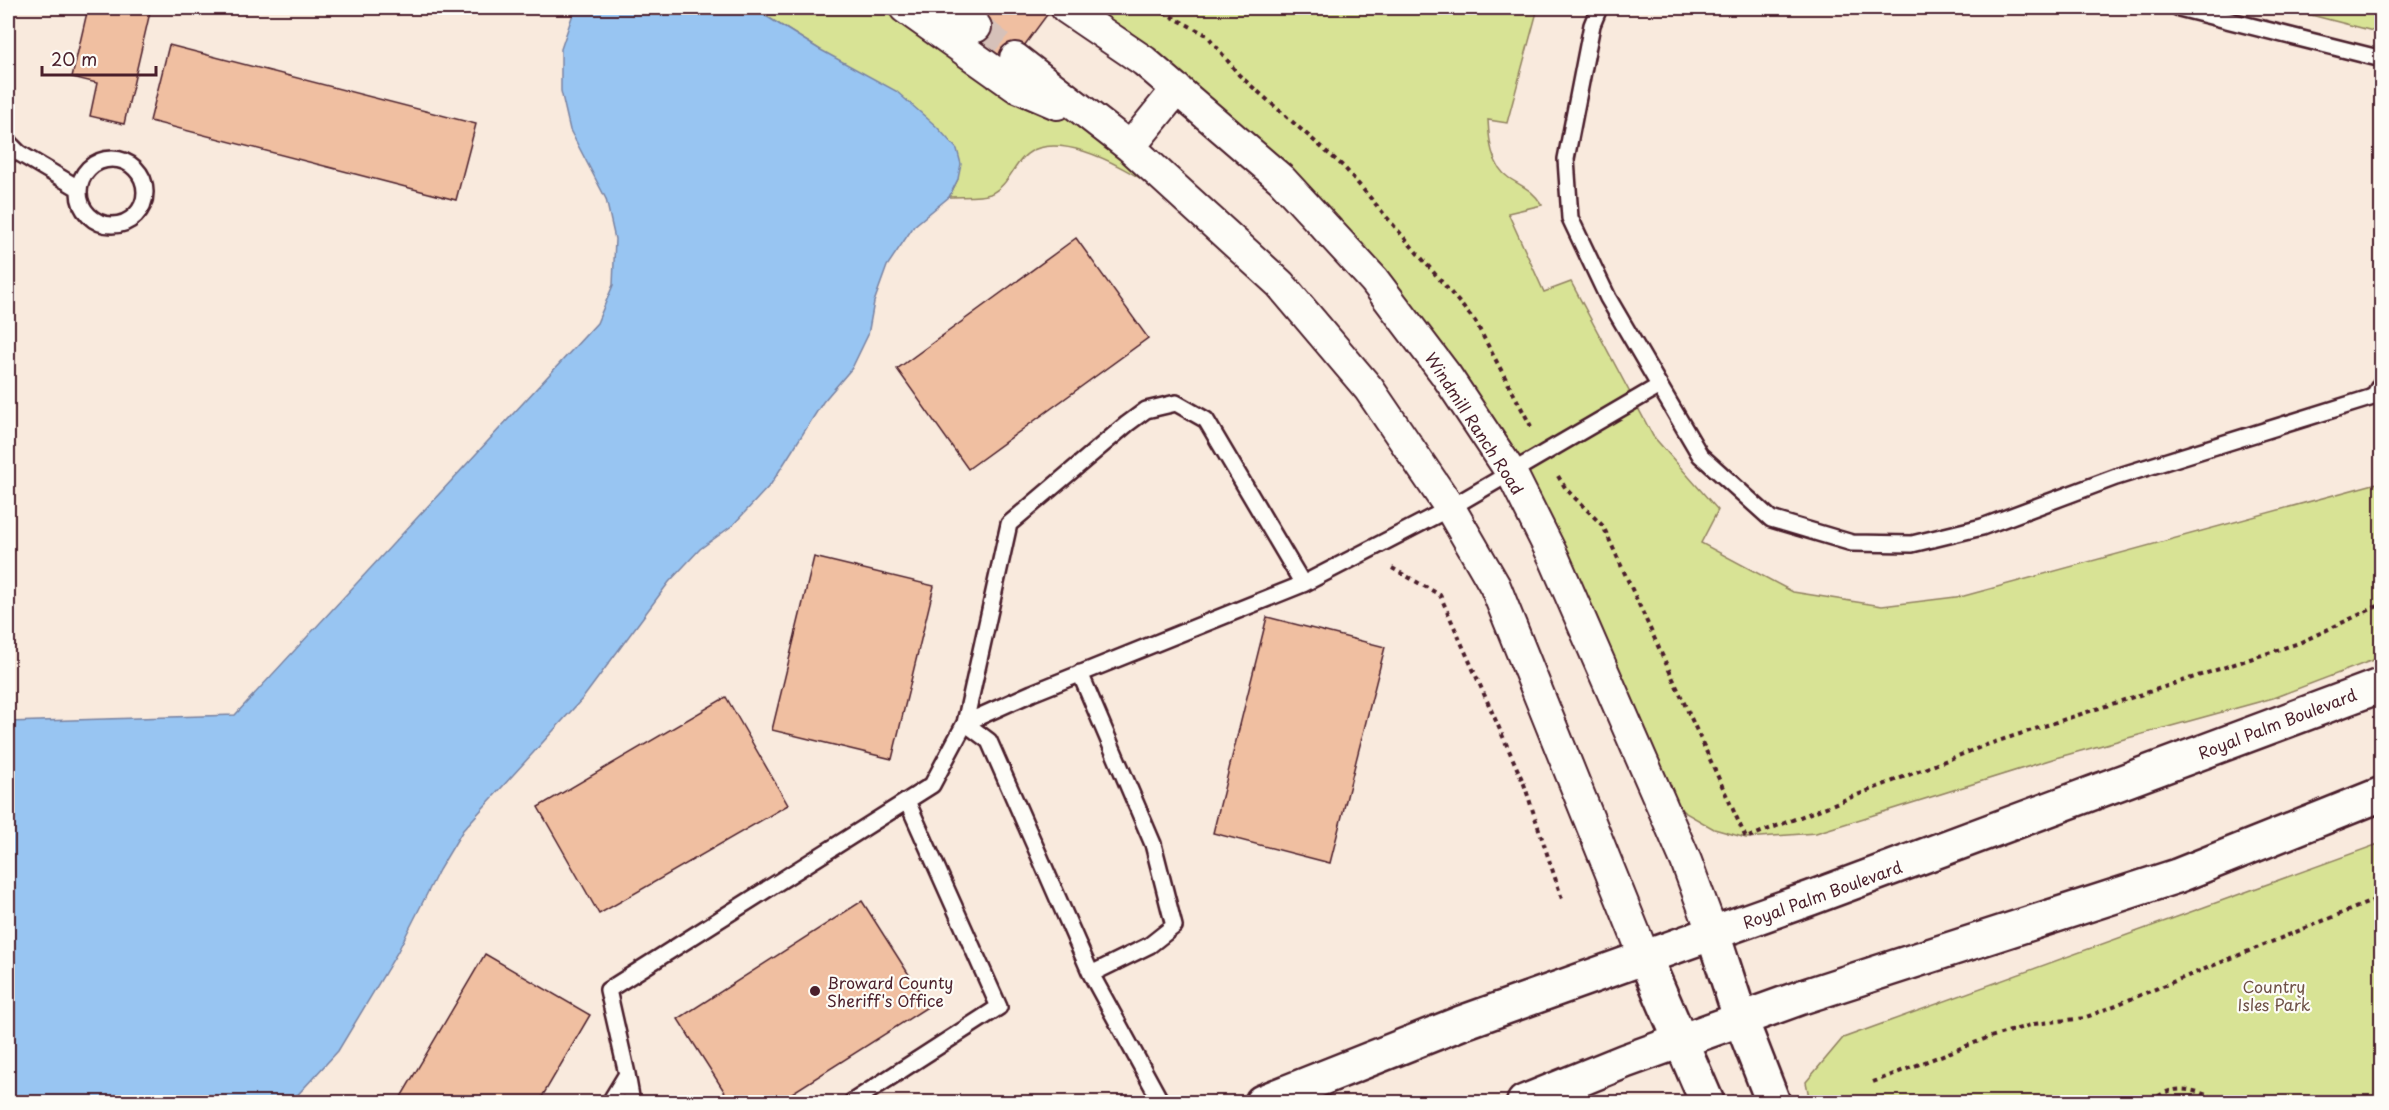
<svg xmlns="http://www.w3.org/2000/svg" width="2389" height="1110" font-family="'Playpen Sans',sans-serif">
<rect width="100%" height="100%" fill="#f9eadd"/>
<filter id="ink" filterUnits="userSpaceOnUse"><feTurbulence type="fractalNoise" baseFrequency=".0167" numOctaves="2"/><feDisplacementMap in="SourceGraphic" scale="12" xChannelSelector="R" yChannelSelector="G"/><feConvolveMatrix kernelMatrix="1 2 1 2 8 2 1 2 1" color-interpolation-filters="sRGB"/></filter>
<g filter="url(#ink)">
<path fill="#d8e395" stroke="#918160" stroke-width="1.5" d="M753,8H905L1098,121L1231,240C1188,211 1093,133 1039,148C1014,155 1013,184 990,194C979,198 961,196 949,197L958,179L819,49Z
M1099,8H1538L1507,123L1488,120C1489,139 1491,166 1509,178C1523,187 1533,190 1542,205L1508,213L1544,292L1571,282L1653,436L1718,510L1701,543L1793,592L1882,606L1964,596L2381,482V657L2273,698L2059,757L1816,833L1746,838L1714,829L1684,812L1649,776L1554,558L1374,280L1144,61Z
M2284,8H2381V33Z
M2381,843V1102H1810L1806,1082L1843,1038Z"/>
<path fill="#98c5f2" stroke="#7983a2" stroke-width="1.5" d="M575,8H753L819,49L896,91L937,127L957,149L961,164L958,179L949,197L914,226L887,266L874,302L868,335L852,368L823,402L771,484L733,525L700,549L669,582L583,698L463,830L439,870L397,953L338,1051L291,1102H8V722L235,715L597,323L613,285L615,239L606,199L570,130L561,91V49Z"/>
<path fill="#f0bfa1" stroke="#4a1f2b" stroke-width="1.5" d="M88,8H151L124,124L90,116L97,83L72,77Z
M990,8H1052L1007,69L967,39Z
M169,45L476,124L456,200L150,121Z
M1076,238L1148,338L968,469L897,369Z
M814,557L934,586L892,759L772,730Z
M1267,617L1385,647L1330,863L1213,833Z
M726,697L788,805L599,914L538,807Z
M862,901L929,1006L778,1102H731L678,1019Z
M485,954L590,1015L539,1102H398Z"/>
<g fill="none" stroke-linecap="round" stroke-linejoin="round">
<path stroke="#d6c1b9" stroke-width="30" stroke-dasharray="30 15" stroke-linecap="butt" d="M976,27L1015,58"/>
<defs>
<path id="lane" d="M1599,8L1592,25L1566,159L1570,218L1608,298L1700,455L1771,519L1852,543L1912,544L1982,527L2116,477L2373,397L2382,382
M2179,8L2382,59
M8,142L19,153L78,188
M79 192a33 33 0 1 1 66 0a33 33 0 1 1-66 0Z
M1080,673L1153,844L1174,926L1150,945L1091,974
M627,1074L632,1102
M610,1102L627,1074L608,990L932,785L965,723L1009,524L1127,424L1146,410L1176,403L1206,420L1303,584
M852,1102L999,1007L907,801
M1161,1102L1091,974L989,741L965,723L1032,693L1303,584L1450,508L1659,386"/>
<path id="street" d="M905,8L1015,86L1057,104
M950,8L976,27
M1066,8L1144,61L1281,179L1374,280L1446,375L1512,474L1554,558L1686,861L1713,934
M1015,58L1130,147L1280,284L1369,389L1450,508L1495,586L1645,958
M1130,147L1177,89"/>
<path id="secondary" d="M1713,934L1741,1020L1773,1102
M1645,958L1707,1102"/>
<path id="primary" d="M1262,1102L1461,1023L1811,898L2382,685
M1524,1102L1625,1061L1802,997L2177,876L2382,794"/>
</defs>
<use href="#lane" stroke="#4a1f2b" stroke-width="20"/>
<use href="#street" stroke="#4a1f2b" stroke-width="34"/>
<use href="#secondary" stroke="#4a1f2b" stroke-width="38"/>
<use href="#primary" stroke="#4a1f2b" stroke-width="38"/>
<path stroke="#4a1f2b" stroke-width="4" stroke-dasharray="4.5 4.5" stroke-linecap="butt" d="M1155,8L1207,35L1239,75L1344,167L1475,321L1533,430
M1558,476L1566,489L1603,526L1746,838L1986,745L2299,643L2382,604
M1392,568L1440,595L1524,784L1563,902
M1873,1082L1987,1038L2034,1024L2084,1018L2382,897
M2151,1102C2173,1081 2198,1090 2222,1102"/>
<use href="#lane" stroke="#fdfcf7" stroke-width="15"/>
<use href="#street" stroke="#fdfcf7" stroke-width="30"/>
<use href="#secondary" stroke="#fdfcf7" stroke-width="33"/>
<use href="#primary" stroke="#fdfcf7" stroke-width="33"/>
</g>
</g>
<circle fill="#4a1f2b" stroke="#fdfcf7" stroke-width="2" cx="815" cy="991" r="6"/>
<g text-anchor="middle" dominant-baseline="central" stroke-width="4.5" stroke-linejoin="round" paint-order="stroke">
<g font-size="16" fill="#4a1f2b" stroke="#fdfcf7">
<text transform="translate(1475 423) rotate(57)">Windmill Ranch Road</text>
<text transform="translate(2277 723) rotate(-21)">Royal Palm Boulevard</text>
<text transform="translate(1822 894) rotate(-20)">Royal Palm Boulevard</text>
</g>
<g font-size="16" fill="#4a1f2b" stroke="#fdfcf7" text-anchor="start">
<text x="827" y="982">Broward County<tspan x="827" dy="18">Sheriff's Office</tspan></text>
</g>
<g font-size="16" fill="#6e5046" stroke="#fdfcf7">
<text x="2274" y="986">Country<tspan x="2274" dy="18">Isles Park</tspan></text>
</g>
</g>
<rect width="2389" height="1110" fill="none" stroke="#fdfcf7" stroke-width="30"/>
<rect x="15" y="15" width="2359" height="1080" fill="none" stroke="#4a1f2b" stroke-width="2" filter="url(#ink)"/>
<path d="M42 66v9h114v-9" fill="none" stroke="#4a1f2b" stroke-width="3"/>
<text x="51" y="66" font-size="18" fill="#4a1f2b" stroke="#fdfcf7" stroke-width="4.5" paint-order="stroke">20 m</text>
</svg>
